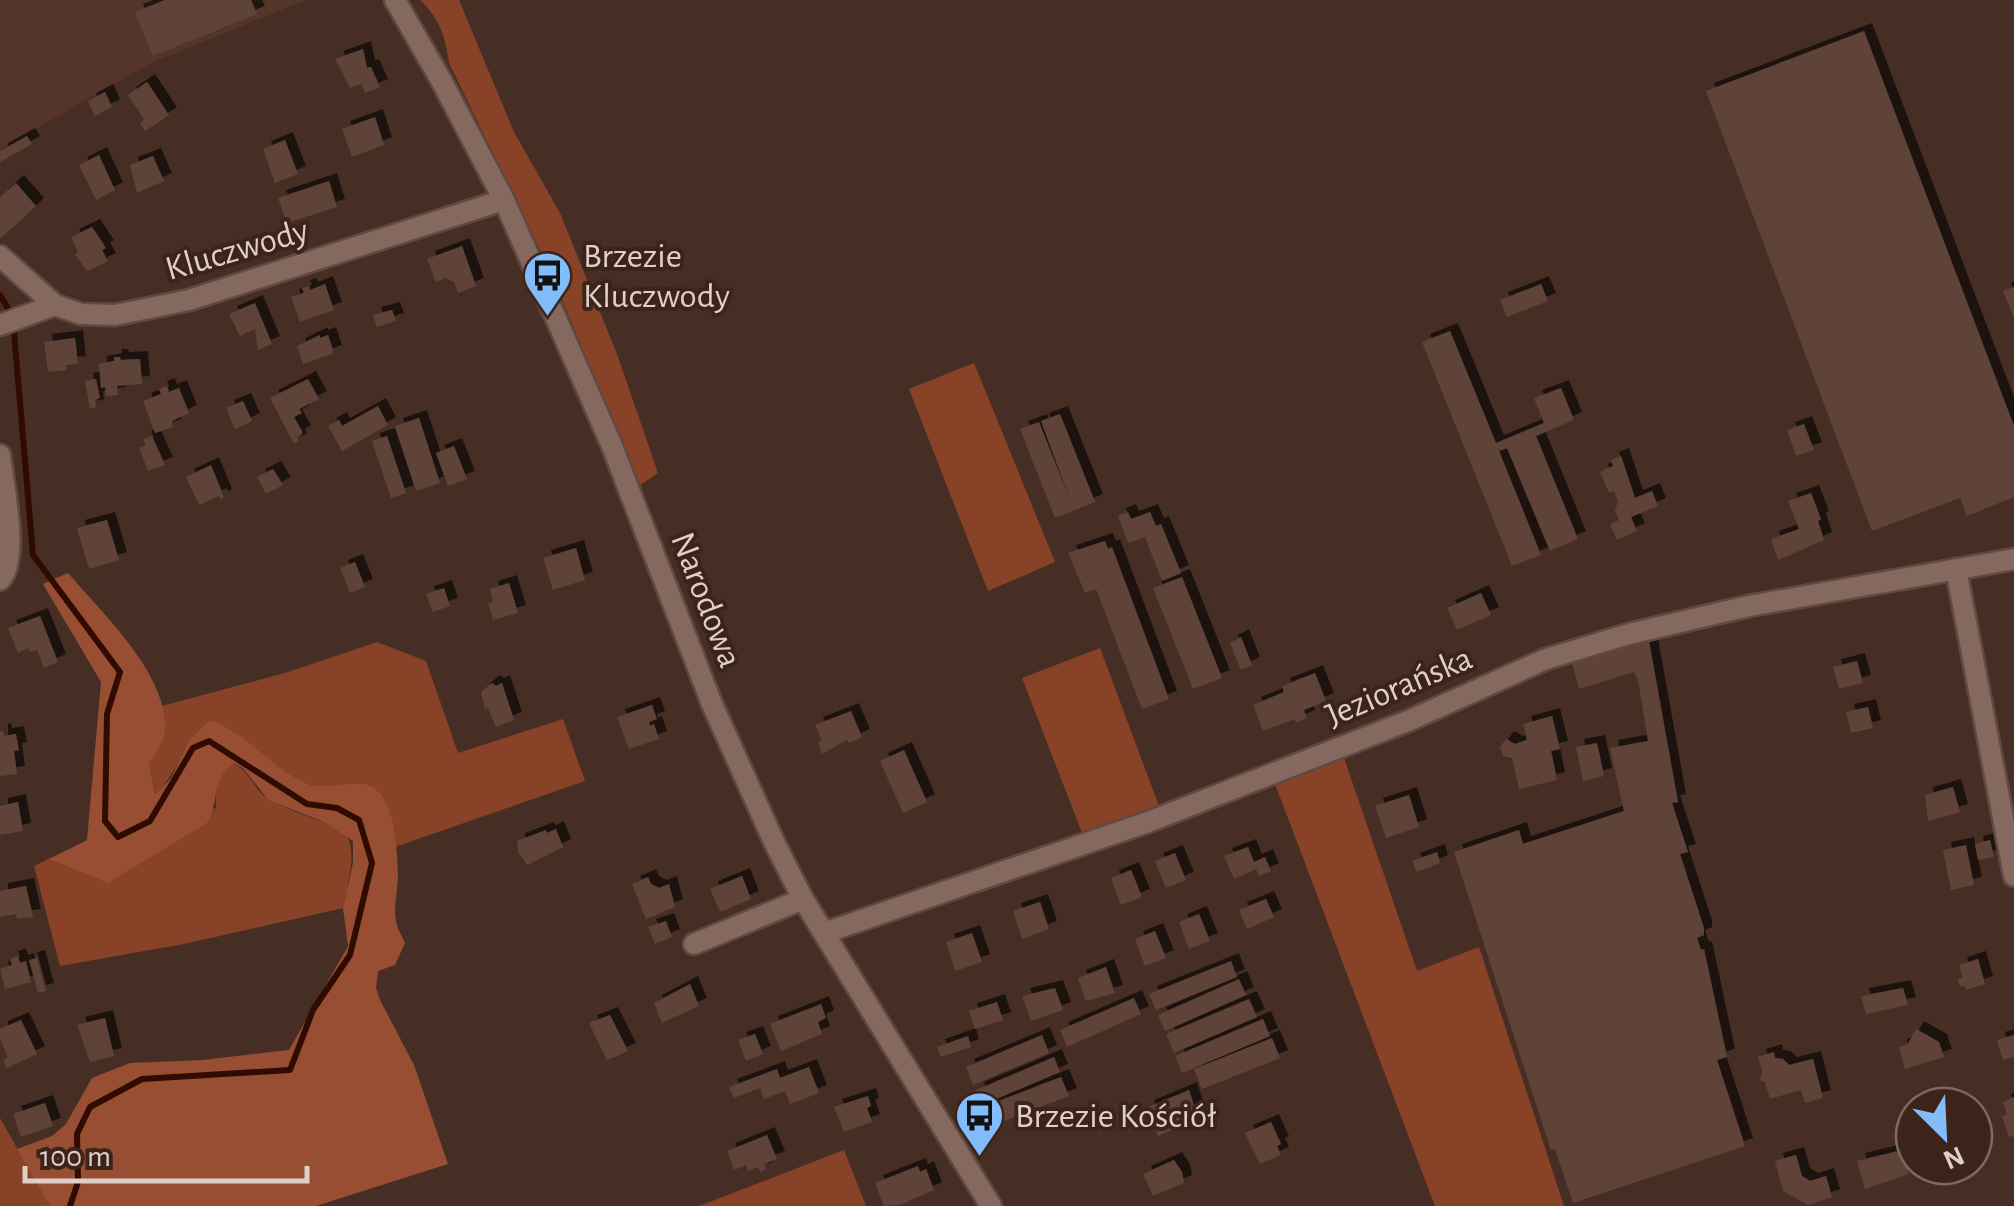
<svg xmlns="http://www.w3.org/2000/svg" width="2014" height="1206" font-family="'Alegreya Sans',sans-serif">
<defs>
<filter id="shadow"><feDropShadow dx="8" dy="-8" stdDeviation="0" flood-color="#0009"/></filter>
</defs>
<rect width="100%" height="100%" fill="#472e24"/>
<path fill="#553529" d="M0,0H306L153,62L0,149Z"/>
<path fill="#884227" d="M420,0H459L514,132L560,213L617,354L658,473L639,486L550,270L449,63C446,38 439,17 420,0Z
M974,363L1055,562L988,591L909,389Z
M377,642L426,661L458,753L563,719L585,781L395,847L390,812L362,784C349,785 335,788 323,787C278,783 251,733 210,720C186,744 177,771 155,796L149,762C164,743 165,729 162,706L285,673Z
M1100,648L1159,806L1084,838L1022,678Z
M1344,758L1417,971L1479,947L1564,1206H1435L1275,784Z
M233,763C251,771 254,793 272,801C345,838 365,812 343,908L184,944L60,966L34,866L87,840L51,859L216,808C215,787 217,776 233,763Z
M0,1118L50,1206H0Z
M844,1150L866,1206H699Z"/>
<path fill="#984e33" d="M68,573C102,613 167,673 165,728C165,741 156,753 149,763L155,795L171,778L189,741L210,720C247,732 270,768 306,783C326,792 360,777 374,788C396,805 397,850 398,875C398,890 393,907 396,921C397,928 402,936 405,943L395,965L378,971L376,988L380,1000L414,1065L448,1164L316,1206H50L17,1149L52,1136L66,1124L92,1078L130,1063L202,1060L289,1050L348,946L343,908L353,863V841L324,822L268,800L243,768L234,763C209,782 221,799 207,823L108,883L50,859L87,840L101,682L43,584Z"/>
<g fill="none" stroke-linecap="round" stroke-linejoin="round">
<path stroke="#300b01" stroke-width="6" d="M0,295L10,312L14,332L33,555L120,672L107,714L105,821L118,837L150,821L193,748L209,741L307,804L337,808L359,820L372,863L350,955L313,1010L290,1070L142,1079L90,1107L77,1134L78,1182L70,1206"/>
</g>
<path fill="#5e4339" filter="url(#shadow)" d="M165,0H251L257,14L153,56L135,12Z
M1864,31L2014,426V497L1967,516L1960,498L1872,531L1706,91Z
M363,49L367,68L371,67L380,87L365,93L361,84L350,88L335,59Z
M147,82L169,115L145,131L140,123L144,119L128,95Z
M105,92L112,107L95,116L88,101Z
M375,117L384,145L352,157L342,129Z
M27,136L32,144L0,162V151Z
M285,140L298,174L275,183L263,149Z
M99,155L115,190L96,200L79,165Z
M153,156L164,181L137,193L130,165Z
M329,181L337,207L287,223L278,198Z
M16,183L36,206L0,239V197Z
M92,227L106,248L102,250L108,261L87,271L75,254L78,252L71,237Z
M462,246L476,286L458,293L454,282L445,278L436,282L427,259Z
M325,284L334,310L300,322L291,297L304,293L302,288L309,286L310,290Z
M1541,284L1548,301L1507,317L1500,300Z
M2014,287V318L2003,291Z
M255,303L272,344L258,350L255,329L240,336L229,314Z
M392,310L396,321L377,327L373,315Z
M1450,331L1496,443L1544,423L1534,398L1561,388L1574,420L1536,436L1578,539L1550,551L1507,448L1499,451L1541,555L1512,566L1422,342Z
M320,335V338L328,335L334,353L303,364L297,346Z
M75,338L78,364L66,365L67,370L48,372L44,342Z
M114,357H120L121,360L140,359L142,384L117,386L118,395L106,396L105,387L101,388L99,364L114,361Z
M96,379L100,398L95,399L96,407L90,409L85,381Z
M308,379L319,399L299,409L302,413L294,417L303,433L297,437L299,441L294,444L270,398Z
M167,386L169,392L179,388L189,413L172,421L173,427L155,433L143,401L161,394L159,389Z
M243,401L252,421L235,429L226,408Z
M378,406L388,425L342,451L328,426L339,420L342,426Z
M1060,414L1095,502L1055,518L1020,429L1039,422L1072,505L1041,421Z
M419,418L440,483L416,491L395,426Z
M1804,424L1814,450L1796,456L1787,430Z
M152,436L165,465L148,471L139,448L146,445L143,439Z
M387,436L406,493L391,498L372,441Z
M454,446L467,479L448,486L436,453Z
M1621,456L1635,498L1652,491L1658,506L1631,517L1637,531L1617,540L1610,524L1619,520L1615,511L1618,501L1614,491L1609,493L1600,472L1613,466L1611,460Z
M211,465L224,497L220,499L219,496L199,505L186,477Z
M273,469L283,485L266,494L257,477Z
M1811,493L1821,519L1818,521L1824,540L1778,560L1771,539L1799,529L1788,501Z
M1128,512L1131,519L1150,512L1156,526L1161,524L1181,573L1162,581L1145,537L1128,543L1118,516Z
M107,520L119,560L89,569L77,528Z
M1105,541L1108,549L1112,547L1169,699L1142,709L1096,589L1085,593L1068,553Z
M576,548L585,580L553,590L543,558Z
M355,562L365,587L350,593L340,568Z
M1182,577L1222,678L1193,689L1153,588Z
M509,583L518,613L493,620L488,603L493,601L490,589Z
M444,588L450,606L433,612L426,594Z
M1481,593L1491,615L1457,630L1447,608Z
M40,616L58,662L44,668L37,650L30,652L28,648L18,653L8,628Z
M1241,637L1252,665L1241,670L1230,643Z
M1649,641L1678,802L1672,803L1688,852L1680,854L1704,928V935L1697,938L1701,950L1704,949L1727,1057L1717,1060L1745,1146L1573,1203L1555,1149L1551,1150L1454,852L1519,830L1523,844L1624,811L1610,748L1648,741L1638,680L1634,672L1579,689L1572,663Z
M1857,661L1863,683L1839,689L1833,667Z
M1315,673L1326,701L1304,710L1307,718L1296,723L1295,719L1263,731L1253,705L1284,692L1282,686Z
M492,683L496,686L502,683L514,720L496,727L488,708L485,709L481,692Z
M652,705L657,719L649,722L650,726L654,724L659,739L629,749L617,717Z
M1868,707L1873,728L1851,733L1846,712Z
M851,711L862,737L849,743L847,740L822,754L818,742L822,741L815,725Z
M1552,716L1560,749L1551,751L1557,780L1519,789L1512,758L1503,756L1500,747L1506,739L1515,744L1527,740L1523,724Z
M3,731L4,736L16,734L19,750L14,751L17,774L0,776V732Z
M1597,743L1604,776L1583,781L1576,747Z
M904,750L927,802L903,813L880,761Z
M1953,787L1960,812L1928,821L1925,795Z
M1409,795L1419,827L1386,838L1375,806Z
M18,802L23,831L0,835V806Z
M556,829L563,847L527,865L518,852L517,841L546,830L547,833Z
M1990,840L1994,857L1978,860L1975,844Z
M1966,845L1974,885L1951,890L1943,850Z
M1248,847L1254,862L1265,857L1271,871L1259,876L1256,869L1234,879L1224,856Z
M1437,852L1440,863L1417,872L1412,861Z
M1175,853L1186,880L1166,888L1155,861Z
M1131,870L1142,897L1121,905L1111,878Z
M742,876L751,899L720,912L710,889Z
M648,877L651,884L659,888L669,884L675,907L646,919L632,884Z
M26,886L33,917L17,919L16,914L0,917V891Z
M1266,899L1274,917L1247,929L1239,910Z
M1040,902L1049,929L1022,939L1013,911Z
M1199,914L1210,941L1189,949L1179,922Z
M666,921L672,937L655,944L648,927Z
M1155,931L1166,958L1145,966L1135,939Z
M972,933L982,962L955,971L946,942Z
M18,956L20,963L26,961L31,982L5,989L0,969L12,965L10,959Z
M37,958L46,991L38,993L29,960Z
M1978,959L1985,984L1966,990L1965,986L1960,987L1958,979L1963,978L1959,965Z
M1231,961L1237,977L1156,1010L1149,994Z
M1106,967L1115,993L1086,1001L1078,978Z
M1239,979L1246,995L1165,1031L1158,1015Z
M690,984L699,1006L662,1023L654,1003Z
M1055,988L1063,1010L1031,1021L1022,996Z
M1903,988L1908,1005L1866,1014L1861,996Z
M1134,998L1141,1014L1067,1047L1060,1030Z
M1249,999L1257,1017L1174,1053L1166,1034Z
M997,1002L1003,1020L975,1029L969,1011Z
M821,1004L826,1018L818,1022L822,1034L781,1051L770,1024Z
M610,1015L628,1051L607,1060L589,1023Z
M105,1018L114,1056L90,1062L77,1025Z
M1263,1019L1270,1036L1182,1073L1175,1056Z
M21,1020L37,1054L7,1068L3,1060L8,1057L0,1039V1029Z
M1916,1029L1939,1042L1944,1057L1905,1069L1899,1047L1908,1044Z
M755,1034L763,1054L746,1061L738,1040Z
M1042,1035L1049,1053L973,1085L966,1067Z
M2014,1035V1057L2003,1060L1997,1040Z
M968,1036L971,1047L941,1057L937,1047Z
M1272,1038L1280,1058L1202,1089L1194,1069Z
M1774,1052L1775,1058L1783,1059L1789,1065L1813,1059L1823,1098L1805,1103L1801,1090L1770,1099L1765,1082L1760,1080L1762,1070L1758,1057Z
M1054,1057L1060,1072L982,1105L976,1090Z
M809,1067L819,1093L790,1104L785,1091L764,1099L760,1088L734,1098L729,1087L777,1069L780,1078Z
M1061,1077L1069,1096L991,1126L983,1107Z
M1189,1090L1198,1118L1158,1136L1146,1108Z
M868,1096L871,1106L867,1108L872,1122L844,1132L834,1107Z
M2014,1097V1136L2009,1137L2002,1116L2007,1115L2003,1102Z
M45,1103L53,1126L21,1137L13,1114Z
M1271,1122L1281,1144L1277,1146L1281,1155L1260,1164L1245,1133Z
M767,1135L777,1159L764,1164L766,1169L760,1172L758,1167L748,1171L746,1165L734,1170L727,1151Z
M1902,1150L1909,1174L1865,1189L1857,1161Z
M1796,1155L1802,1176L1810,1181L1826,1176L1832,1197L1808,1205L1783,1191L1775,1161Z
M1174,1160L1182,1172L1184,1183L1153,1196L1143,1174Z
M918,1166L920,1172L926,1169L934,1190L900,1205L884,1206L875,1183Z"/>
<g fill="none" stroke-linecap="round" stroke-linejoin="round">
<defs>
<path id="minor" d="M395,0L442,82L504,200L612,446L712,704L775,844L803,899L991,1206
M0,256L55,305L81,314L115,315L189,300L504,200
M0,325L55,305
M0,455C3,483 20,559 0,580
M1956,569L2014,876
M824,933L1148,822L1408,721L1546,659L1629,634L1749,606L2014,559
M694,944L803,899"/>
</defs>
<use href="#minor" stroke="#5f4942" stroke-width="25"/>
<use href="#minor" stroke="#86695e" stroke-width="20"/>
</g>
<defs>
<symbol id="bus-pin" viewBox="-11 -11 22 30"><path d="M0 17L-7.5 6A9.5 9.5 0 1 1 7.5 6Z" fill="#82bcfa" stroke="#3c241b"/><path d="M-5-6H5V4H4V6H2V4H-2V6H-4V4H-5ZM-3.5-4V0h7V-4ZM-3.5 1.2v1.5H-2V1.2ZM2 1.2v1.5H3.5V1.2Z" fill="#111"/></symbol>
</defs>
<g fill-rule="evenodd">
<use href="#bus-pin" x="520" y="248" width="55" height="75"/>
<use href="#bus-pin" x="952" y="1088" width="55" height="75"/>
</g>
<g text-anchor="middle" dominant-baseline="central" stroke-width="8" stroke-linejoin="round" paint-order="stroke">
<g font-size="35" fill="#e0cfc9" stroke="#3c241b">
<text transform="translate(237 250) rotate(-16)">Kluczwody</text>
<text transform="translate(706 600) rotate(69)">Narodowa</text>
<text transform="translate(1399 687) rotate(-23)">Jeziorańska</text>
</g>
<g font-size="35" fill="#e0cfc9" stroke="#3c241b" text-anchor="start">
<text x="583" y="256">Brzezie<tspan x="583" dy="40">Kluczwody</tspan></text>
<text x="1015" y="1116">Brzezie Kościół</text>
</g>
</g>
<g transform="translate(1944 1136) rotate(156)"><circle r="48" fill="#3c241b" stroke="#7e6861" stroke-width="2.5"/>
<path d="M0-8L18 38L0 25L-18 38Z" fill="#82bcfa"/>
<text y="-15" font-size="28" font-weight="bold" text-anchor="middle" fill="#e0cfc9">N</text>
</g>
<path d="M25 1166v15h282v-15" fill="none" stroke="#e0cfc9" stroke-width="5"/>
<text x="40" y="1166" font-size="30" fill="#e0cfc9" stroke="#3c241b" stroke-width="8" paint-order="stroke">100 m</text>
</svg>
